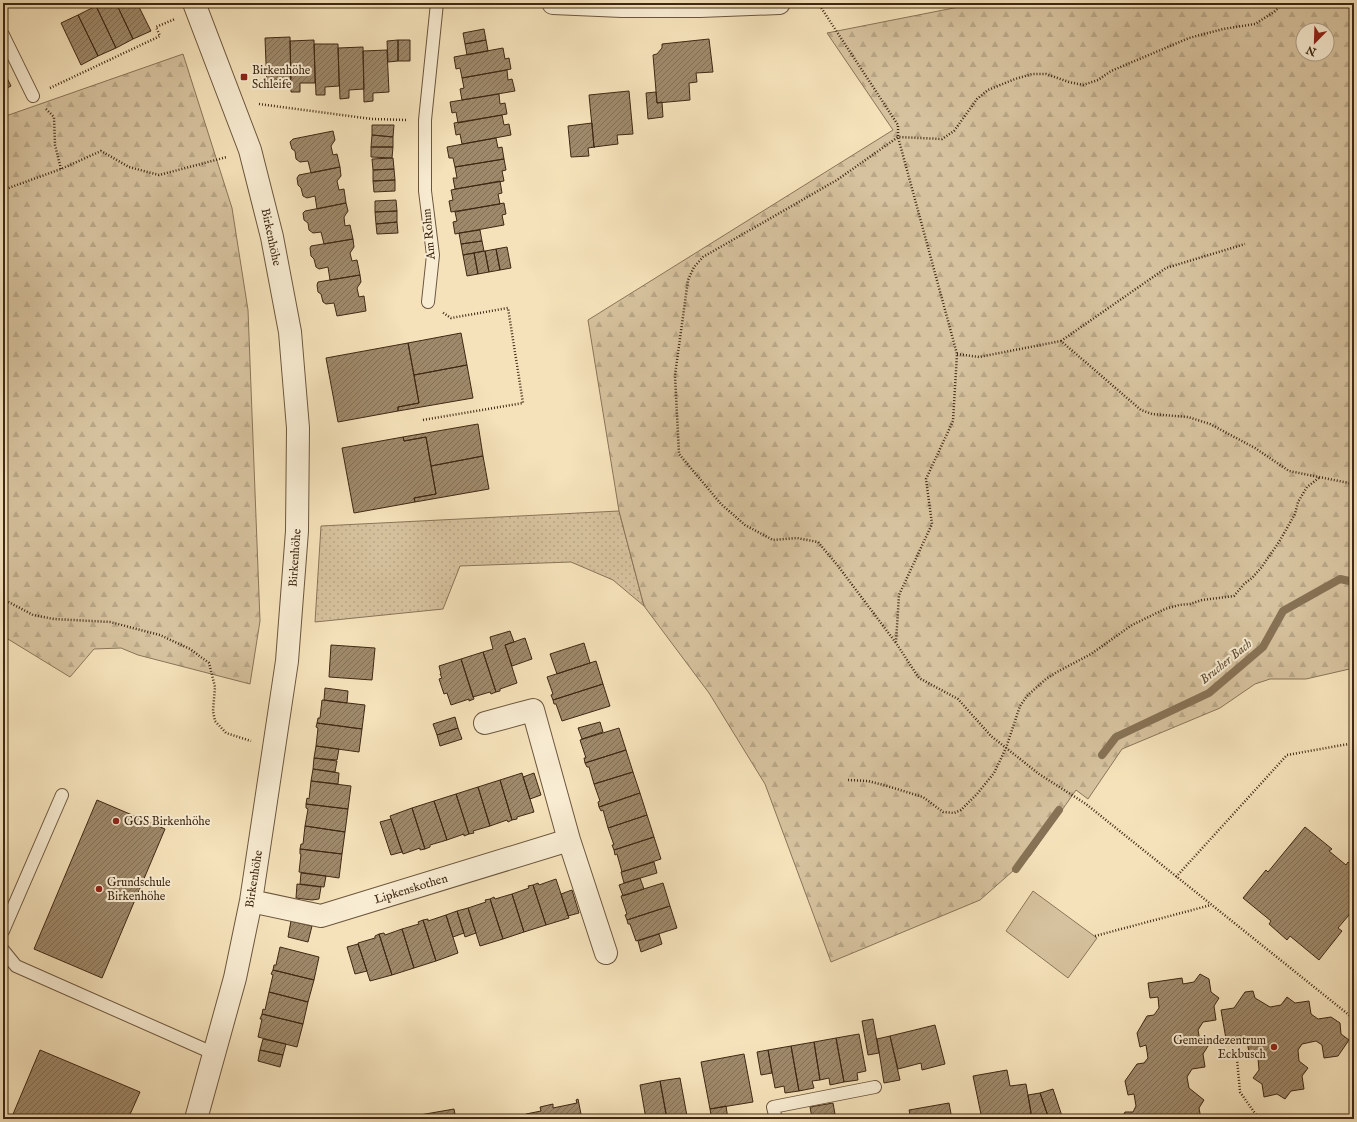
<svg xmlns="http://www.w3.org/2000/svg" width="1357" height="1122" font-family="'IM FELL English',serif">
<defs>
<pattern id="grass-dots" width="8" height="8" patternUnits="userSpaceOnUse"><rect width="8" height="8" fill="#d6c29e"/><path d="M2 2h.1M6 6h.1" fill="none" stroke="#b9a787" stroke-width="1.8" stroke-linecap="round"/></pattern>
<pattern id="forest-firs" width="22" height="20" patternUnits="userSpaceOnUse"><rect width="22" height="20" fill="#d6c29e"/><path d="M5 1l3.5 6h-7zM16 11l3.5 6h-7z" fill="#b9a787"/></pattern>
<pattern id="building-hatch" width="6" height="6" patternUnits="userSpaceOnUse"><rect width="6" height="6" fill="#9e896a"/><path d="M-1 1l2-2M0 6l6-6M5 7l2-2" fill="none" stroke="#827056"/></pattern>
</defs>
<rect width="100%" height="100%" fill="#f5e2ba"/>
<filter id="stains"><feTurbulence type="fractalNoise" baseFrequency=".005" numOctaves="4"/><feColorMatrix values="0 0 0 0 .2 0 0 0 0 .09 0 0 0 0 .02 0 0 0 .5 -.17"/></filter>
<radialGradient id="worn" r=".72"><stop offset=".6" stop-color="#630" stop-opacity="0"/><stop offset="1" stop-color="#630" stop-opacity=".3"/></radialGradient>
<path fill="url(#grass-dots)" stroke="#8a7558" d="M619,511L644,606L613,580L571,562L460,566L443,609L315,622L321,526Z"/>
<path fill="url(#forest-firs)" stroke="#8a7558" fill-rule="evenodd" d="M979,3H1354V668L1306,679H1270L1255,684L1220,708L1122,749L1088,799L1076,790L1030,856L980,900L831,962L765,784L709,693L644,606L619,511L588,320L893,130L827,33ZM1303,30H1327V54H1303Z
M183,54L232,208L248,310L260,621L250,684L138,655L121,648L94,649L70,677L3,636V117Z"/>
<path fill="#d6c29e" stroke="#8a7558" d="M1033,891L1097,938L1068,978L1006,931Z"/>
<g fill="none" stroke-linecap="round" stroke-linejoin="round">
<path stroke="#877255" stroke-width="8" d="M1102,755L1116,737L1209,693L1263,647L1283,611L1340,579L1354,582
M1016,869L1059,810"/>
</g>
<path fill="url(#building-hatch)" stroke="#3f2813" d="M102,3H116L133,39L116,48L96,6Z
M116,3H137L151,31L133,39Z
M96,6L116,48L98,56L78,15Z
M78,15L98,56L81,65L61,23Z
M484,29L486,40L465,44L463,33Z
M290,37L291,79L276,80L277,88H267L265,38Z
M709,39L713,72L696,73L697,82L689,83L690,100L657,103L653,55L657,54L662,48V44Z
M314,40L315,83H300V92H291L290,41Z
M398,40H410V61H398Z
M398,40V61L388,62L387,41Z
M486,40L488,51L467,55L465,44Z
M314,44H338L339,86L325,87V95H316Z
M363,47L364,89L349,90V98L340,99L338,48Z
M503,48L505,59L509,58L511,69L462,78L460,68L456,69L454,57Z
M387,50L389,92L373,93V101L364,102L363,51Z
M507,70L508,80L512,79L515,91L462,100L460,89L464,88L462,78Z
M6,76L11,86L3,90V77Z
M629,91L633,134L617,135L618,144L594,147L589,95Z
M656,92L657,103L662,102L663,117L648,119L646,93Z
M499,94L500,104L505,103L507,114L458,123L456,112L452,113L450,102Z
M502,115L504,125L509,124L511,135L462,144L460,134L456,135L454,123Z
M592,123L594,147H595L588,148L589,156L571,157L568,126Z
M372,125H394L393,137L372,135Z
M333,131L335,140L331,146L333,155L337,154L340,167L311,173L308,161L300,162L296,159L295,151L292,149L290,142L293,139Z
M372,135L393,137V147H371Z
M496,138L498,148L502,147L504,159L455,167L453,158H449L447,147Z
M371,147H393L392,158L371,157Z
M392,158H393L394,169L373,170L372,159Z
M504,159L506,170L502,171L504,181L455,189L453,178H457L455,167Z
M340,167L341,176L337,181L339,190L344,189L346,203L317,209L315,196L307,198L303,196L301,188L298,185L297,178L299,175Z
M394,169L395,180L373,181V170Z
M395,180V191L374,192L373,181Z
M500,181L502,193L498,194L500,204L451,212L449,201L453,200L451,190Z
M396,200L397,211L375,212V201Z
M346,203L348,211L344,217L345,226L350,225L353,239L324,244L321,232L313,233L309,230L308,223L304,220L303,213L305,211Z
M504,203L506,214L502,215L504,225L455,234L453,222L457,221L455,212Z
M397,211V222L376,224L375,212Z
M397,222L398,233L377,234L376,224Z
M480,230L482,241L461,244L459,233Z
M353,239L354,247L350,253L352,261L357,260L360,275L330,280L328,267L319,269L316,267L314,259L311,256L310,248L311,246Z
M482,241L484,251L463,255L461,244Z
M507,247L511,268L500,270L496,249Z
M496,249L500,270L489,272L485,251Z
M485,251L489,272L478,274L474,253Z
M474,253L478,274L467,276L463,255Z
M360,275L361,282L357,288L359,297L364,296L366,311L337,316L334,303L326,304L323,302L321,294L318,292L317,285L318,282Z
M461,333L467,365L414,375L408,343Z
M408,343L419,403L398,407V411L338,422L326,358Z
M467,365L473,398L398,411V407L419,403L414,375Z
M478,424L483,456L431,466L426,437L404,441L403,437Z
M403,437L404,441L426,437L436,494L414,498L415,502L354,513L342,448Z
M483,456L489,489L415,502L414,498L436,494L431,466Z
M510,631L514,642L505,645L517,683L500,689V691L496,692L483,652L493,649L490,637Z
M525,638L532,659L512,666L505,645Z
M584,643L590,663L557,674L550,654Z
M331,645L375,648L372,680L329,677Z
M483,652L496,692L491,694L490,692L473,697L461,659Z
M461,659L474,699L469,701V699L451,705L447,693L444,694L439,679L442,678L440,674H441L439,666Z
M596,661L603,684L553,700L551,695L553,694L547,677Z
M603,684L610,706L562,721L556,704H554L553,700Z
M325,688L348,691L347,703L324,700Z
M322,700L365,705L362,729L317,723L318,718H320Z
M455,717L458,728L437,735L433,724Z
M600,722L603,732L582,739L578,728Z
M317,723L362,729L359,752L316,746L318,728L316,727Z
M458,728L462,739L440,746L437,735Z
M619,728L626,750L585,763L584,758H586L580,740Z
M316,746L339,749L337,760L314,758Z
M626,750L633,772L594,784L589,767H587L585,763Z
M314,758L337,761L335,772L313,769Z
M313,769L339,773L338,784L311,781Z
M633,772L640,793L599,807L598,802L600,801L594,784Z
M522,773L534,812L517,817V819L512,820L500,780Z
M534,773L541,795L530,799L523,777Z
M500,780L512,820L508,822L507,820L490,826L478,787Z
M311,781L351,786L348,809L306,804L307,798L309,799Z
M478,787L490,826L473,831L474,833L469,834L456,794Z
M640,793L647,815L608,828L603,810L601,811L599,807Z
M456,794L469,834L464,836V834L447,840L434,801Z
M97,800L165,829L102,978L34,949Z
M434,801L447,840L430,845V847L425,849L412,808Z
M306,804L348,809L345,832L305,826L308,809L306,808Z
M412,808L425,849L420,850V848L403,854L390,816Z
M647,815L654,837L614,850L612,845H614L608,828Z
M391,819L402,852L391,855L380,822Z
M305,826L345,832L342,854L300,849L301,844H303Z
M1305,827L1332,849L1329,851L1346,865L1348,862L1354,867V909L1338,928L1342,931L1319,960L1290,936L1287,940L1269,924L1271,921L1243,898L1266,870L1268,872Z
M654,837L661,859L622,872L617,854L615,855L614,850Z
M300,849L342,854L339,878L299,872L301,854H300Z
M654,862L657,873L624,883L621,872Z
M301,873L326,876L324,887L300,884Z
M640,878L644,889L623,896L619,885Z
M556,879L569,918L546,925L533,885L538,883L539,885Z
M663,883L670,906L627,920L625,915L627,914L621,896Z
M297,884L321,887L319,899L312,900L296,898Z
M533,885L546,925L524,932L512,894L529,888L528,886Z
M572,890L579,913L568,916L561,894Z
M512,894L524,932L503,939L490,899L494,897L495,899Z
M490,899L503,939L480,946L468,908L486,902L485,900Z
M670,906L677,928L636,941L630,924H628L627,920Z
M468,908L476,933L465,937L457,911Z
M457,911L464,933L453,937L446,915Z
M446,915L458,953L436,961L423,920L428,919V921Z
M423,920L436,961L414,968L402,929L419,924L418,922Z
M291,921L312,926L308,942L288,937Z
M402,929L414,968L392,975L379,934L384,933L385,935Z
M379,934L392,975L370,981L358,943L375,938V936Z
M659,934L662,944L641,952L638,941Z
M358,944L367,971L355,974L347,947Z
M280,947L319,957L314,980L273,970L274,965H276Z
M273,970L314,980L308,1002L269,992L273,975L271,974Z
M1200,974L1209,979L1211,992L1219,998L1214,1006L1216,1020L1203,1022L1198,1030L1200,1041L1208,1046L1203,1054L1205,1067L1192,1069L1187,1077L1189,1088L1204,1100L1199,1108L1201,1119H1121L1125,1112H1133L1136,1106L1134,1094L1128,1095L1125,1081L1137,1064L1144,1063L1148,1058L1146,1045L1140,1047L1137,1033L1147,1016L1154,1015L1159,1008L1158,997L1150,998L1148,983L1182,978L1183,984L1194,982Z
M1253,991L1255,998L1270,1007L1281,1005L1287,997L1295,1003L1309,1001L1311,1014L1318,1019L1331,1017L1340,1023L1341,1034L1349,1040L1338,1056L1324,1058L1322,1045L1316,1041L1302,1044L1298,1050L1299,1061L1308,1068L1302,1076L1304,1089L1291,1091L1285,1099L1277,1094L1264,1097L1262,1084L1253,1078L1259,1070L1258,1058L1249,1053L1247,1040L1241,1036L1226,1039L1221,1010L1234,1008L1245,992Z
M269,992L308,1002L303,1024L262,1014L263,1009L265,1010Z
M262,1014L303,1024L297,1047L258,1037L262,1019H260Z
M873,1019L879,1053L868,1055L862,1021Z
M935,1025L945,1064L922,1070L921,1063L898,1069L890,1036Z
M859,1034L866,1071L857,1073L858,1080L844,1082L836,1038Z
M890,1036L900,1080L884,1083L877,1039Z
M836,1038L844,1082L830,1085L829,1078L820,1080L814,1042Z
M263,1039L286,1044L283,1055L260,1050Z
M814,1042L820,1080L812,1081L814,1088L799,1091L791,1046Z
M791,1046L799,1091L785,1093L784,1086L775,1088L768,1050Z
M40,1050L140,1092L128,1119H11Z
M260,1050L283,1055L280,1067L258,1061Z
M768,1050L772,1073L761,1075L757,1052Z
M744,1054L753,1102L710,1109L701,1062Z
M1007,1070L1010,1086L1026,1084L1032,1119H982L973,1076Z
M680,1078L687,1116L667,1119L660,1081Z
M660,1081L667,1119H646L640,1085Z
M1053,1089L1062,1116L1049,1119L1040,1093Z
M1040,1093L1049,1119H1032L1028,1095Z
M578,1099L582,1119H527L526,1114L541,1111L540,1107L553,1104V1108L577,1103L576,1100Z
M833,1103L835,1114L812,1118L810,1107Z
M949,1103L952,1119H911L909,1110Z
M726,1106L728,1119H700V1117L711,1115L710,1109Z
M454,1109L456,1119H415L414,1116Z
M835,1114L836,1119H808L812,1118Z"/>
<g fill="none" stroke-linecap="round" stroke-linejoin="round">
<defs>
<path id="service" d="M3,35L33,96
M428,302L433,255L425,191V120L437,3
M3,931L62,795
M3,950L16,966L215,1054
M776,1119L773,1107L875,1087"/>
<path id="minor" d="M194,3L250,150L272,237L290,332L298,428L297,531L287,661L251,901L235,978L196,1119
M553,3L622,6H700L779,3
M569,840L606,953
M251,901L321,916L569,840L533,710L485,723"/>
</defs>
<use href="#service" stroke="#6c563d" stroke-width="14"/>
<use href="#minor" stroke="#6c563d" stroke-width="24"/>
<path stroke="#3f2813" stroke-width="2.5" stroke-dasharray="1 2" stroke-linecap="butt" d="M818,3L898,125V137L957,354L953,421L926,479L932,524L899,595L896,642
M1284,3L1274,12L1255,24L1223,29L1189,38L1111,71L1098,80L1083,85L1069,82L1046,74H1032L1015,79L988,90L977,99L954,131L942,139L898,137L837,180L703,257L694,267L688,280L675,375L679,454L721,504L745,525L773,540L797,538L818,542L838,566L896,643L919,678L958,699L991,736L1039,774L1086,804L1354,1019
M50,88L160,36L156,27L175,19
M259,104L372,119L407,120
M46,109L54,117L55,145L61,169
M3,190L61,169L101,151L129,167L159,175L227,157
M1061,341L1166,268L1245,244
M957,354L979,357L1061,341L1141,410L1152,414L1188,417L1210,424L1255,448L1289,471L1354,484
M423,420L523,403L508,308L451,318L442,312
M3,599L33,615L54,619L110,622L160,635L190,649L209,663L215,687L213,711L215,721L226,733L251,741
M848,780L868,781L887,786L923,797L943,812L954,813L961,810L977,794L994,773L1006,748L1020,706L1027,696L1046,679L1057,672L1091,654L1132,625L1165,609L1179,605L1190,604L1202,600L1234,596L1244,584L1252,578L1261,568L1279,542L1295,514L1298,502L1307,487L1320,477
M1176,877L1287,755L1354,743
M1095,936L1211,905
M1237,1059L1240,1092L1259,1119"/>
<use href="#service" stroke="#f8ecd2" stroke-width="12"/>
<use href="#minor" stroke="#f8ecd2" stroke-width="22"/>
</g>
<g fill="#8f2418" stroke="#f8ecd2" stroke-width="1.5">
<rect x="240" y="73" width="8" height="8" rx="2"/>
<circle cx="116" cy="821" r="4"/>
<circle cx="99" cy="889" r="4"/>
<circle cx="1274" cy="1047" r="4"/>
</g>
<g text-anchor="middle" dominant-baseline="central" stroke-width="4" stroke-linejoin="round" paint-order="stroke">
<g font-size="12" fill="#3f2813" stroke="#f8ecd2" text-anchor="start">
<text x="252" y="70">Birkenhöhe<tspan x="252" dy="14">Schleife</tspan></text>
<text x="124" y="821">GGS Birkenhöhe</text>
<text x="107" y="882">Grundschule<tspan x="107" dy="14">Birkenhöhe</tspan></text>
<text x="1266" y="1040" text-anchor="end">Gemeindezentrum<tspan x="1266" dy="14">Eckbusch</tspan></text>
</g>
<g font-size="12" fill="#3f2813" stroke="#f8ecd2">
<text transform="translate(429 234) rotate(-95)">Am Rohm</text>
<text transform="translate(271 237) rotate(78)">Birkenhöhe</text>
<text transform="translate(295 558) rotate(-86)">Birkenhöhe</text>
<text transform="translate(254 879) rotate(-81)">Birkenhöhe</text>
<text transform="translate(411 889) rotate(-17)">Lipkenskothen</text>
</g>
<g font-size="13" font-style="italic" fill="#634d34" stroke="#f8ecd2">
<text transform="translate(1226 662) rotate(-39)">Brucher Bach</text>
</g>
</g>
<rect width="1357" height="1122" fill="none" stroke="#f5e2ba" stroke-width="16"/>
<rect x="4" y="4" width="1349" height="1114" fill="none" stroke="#3f2813" stroke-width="2"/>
<rect x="8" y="8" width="1341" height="1106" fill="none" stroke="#3f2813"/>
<g transform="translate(1315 42) rotate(203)"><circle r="19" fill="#f8ecd2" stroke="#ae9e86"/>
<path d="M0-3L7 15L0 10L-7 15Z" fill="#8f2418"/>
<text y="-6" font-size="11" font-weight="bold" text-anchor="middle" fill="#3f2813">N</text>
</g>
<rect width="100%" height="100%" filter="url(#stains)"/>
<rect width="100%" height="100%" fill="url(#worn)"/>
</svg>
